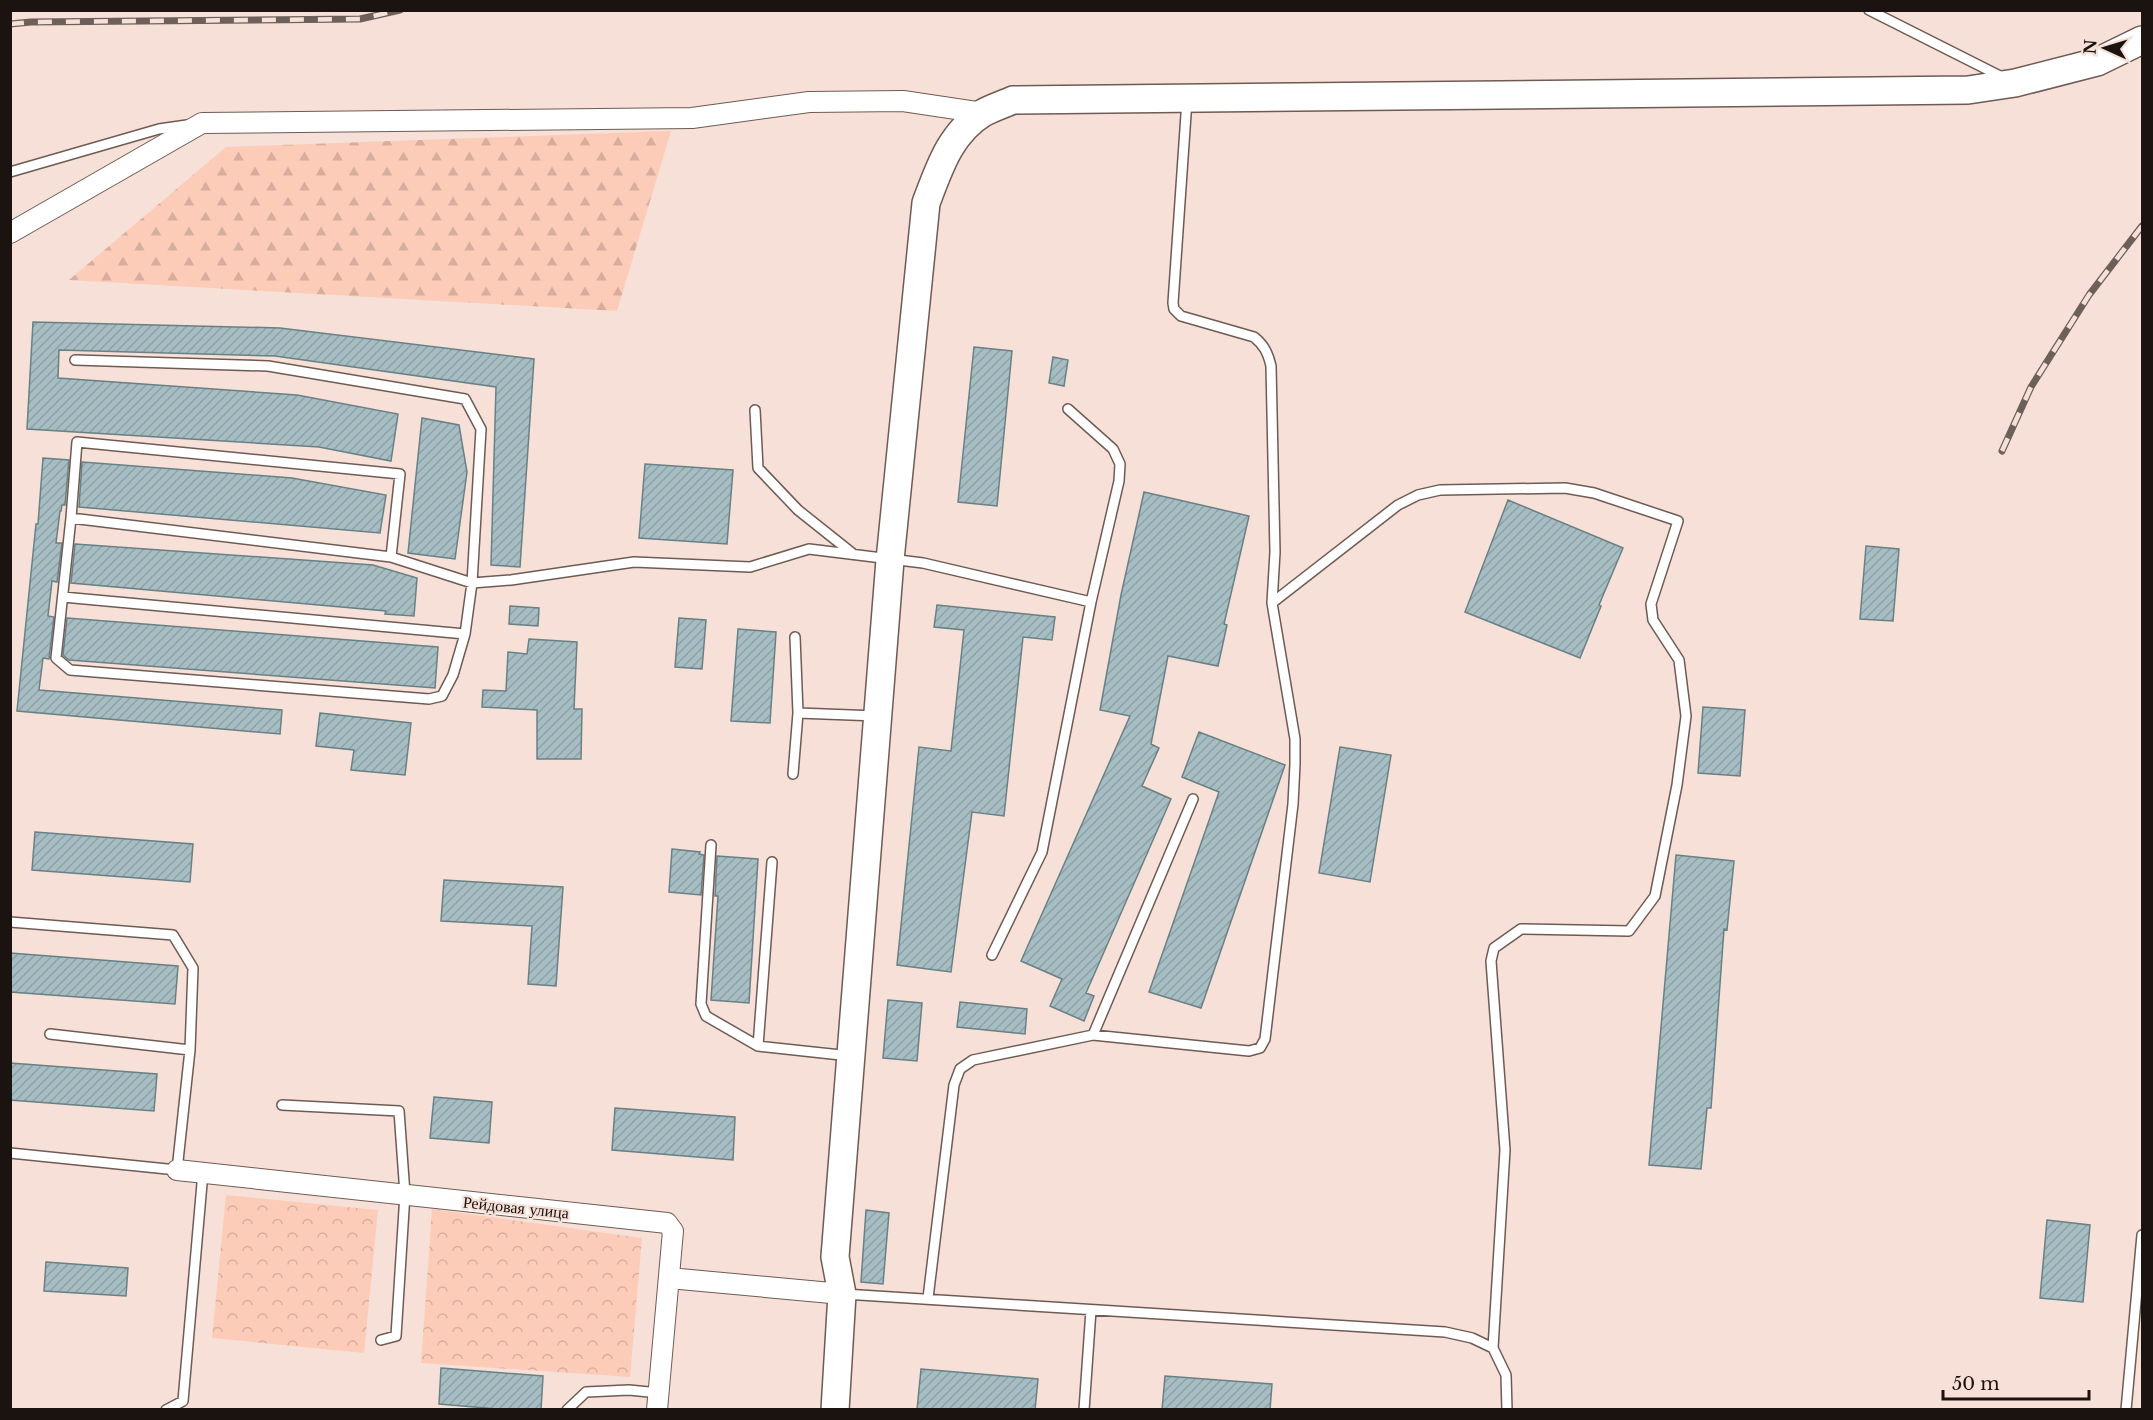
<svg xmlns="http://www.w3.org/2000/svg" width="2153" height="1420" font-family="'Libre Baskerville',serif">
<defs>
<pattern id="forest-firs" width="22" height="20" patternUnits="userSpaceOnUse" patternTransform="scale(1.5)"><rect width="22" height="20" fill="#fcccb8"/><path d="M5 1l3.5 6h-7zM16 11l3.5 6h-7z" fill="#d7ae9d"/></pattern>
<pattern id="park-crowns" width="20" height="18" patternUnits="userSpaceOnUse" patternTransform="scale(1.5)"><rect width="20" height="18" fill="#fcccb8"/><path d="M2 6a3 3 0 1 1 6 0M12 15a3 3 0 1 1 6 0" fill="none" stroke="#d7ae9d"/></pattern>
<pattern id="building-hatch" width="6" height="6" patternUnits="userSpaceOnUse" patternTransform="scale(1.5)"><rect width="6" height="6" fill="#a6bec3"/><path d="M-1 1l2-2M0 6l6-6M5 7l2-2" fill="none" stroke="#8ea2a6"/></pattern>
</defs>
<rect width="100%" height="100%" fill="#f6e0d7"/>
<path fill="url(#forest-firs)" d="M671,131L617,311L69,280L226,147Z"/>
<path fill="url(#park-crowns)" d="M226,1195L378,1210L364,1353L212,1338Z
M432,1209L642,1238L630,1377L421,1363Z"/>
<path fill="url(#building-hatch)" stroke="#698085" stroke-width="1.5" d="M33,322L280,328L534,359L520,567L491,565L496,387L275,356L59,350L58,378L297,395L398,414L391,461L319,447L27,429Z
M974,347L1012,351L997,506L958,502Z
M1053,357L1068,360L1064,386L1049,383Z
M422,418L459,425L467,472L455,559L408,553Z
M43,458L69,460L65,505H62L61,511H60L56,543H62L57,582L52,581L48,616L54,617L49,659L43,658L39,690L282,710L280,734L17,711L36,524H38Z
M82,462L292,478L386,495L380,533L79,507Z
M645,464L733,470L727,544L639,538Z
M1144,492L1249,516L1224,624L1227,625L1218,666L1168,656L1151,744L1159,748L1142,786L1171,799L1086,993L1094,996L1084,1021L1050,1006L1062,979L1021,961L1130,716L1100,710L1121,595Z
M1508,500L1623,548L1599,605L1601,606L1580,658L1465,612Z
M75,544L373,565L417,578L414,616L385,614L386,611L71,583Z
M1866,546L1899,549L1893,621L1860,619Z
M937,605L1055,617L1052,640L1023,637L1004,816L972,812L951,972L897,965L919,747L951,751L964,630L934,627Z
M510,606L539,608L538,626L509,624Z
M67,618L438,647L435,688L69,660L63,655Z
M679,618L706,620L702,669L675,667Z
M738,629L776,632L770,723L731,721Z
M529,639L577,642L574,709H582L581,759H537V710L482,707L483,690L506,691L508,652L527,654Z
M1703,707L1745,710L1740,776L1698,773Z
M320,713L411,723L405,775L351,770L354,750L316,746Z
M1199,732L1285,765L1201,1008L1149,992L1219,792L1182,777Z
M1340,747L1391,755L1370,882L1319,873Z
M35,832L193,844L190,882L32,870Z
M672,849L700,852L699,854L704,855L701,895L669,892Z
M1676,855L1734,861L1727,930L1724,929L1711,1108H1707L1701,1169L1649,1165Z
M717,856L758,859L749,1003L711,1000L718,896H715Z
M444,880L563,887L556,986L528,984L532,926L441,921Z
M10,953L178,966L175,1004L10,992Z
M888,1000L922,1003L917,1061L883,1058Z
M960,1002L1027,1009L1025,1034L957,1027Z
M10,1063L157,1074L154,1111L10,1100Z
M434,1097L492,1102L489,1143L430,1138Z
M615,1108L735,1117L733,1160L612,1150Z
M866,1210L889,1213L883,1284L861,1282Z
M2047,1220L2090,1225L2083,1302L2040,1298Z
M46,1262L128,1268L126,1296L44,1291Z
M441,1368L543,1376L541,1410H509L439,1404Z
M921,1369L1038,1379L1035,1410H917Z
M1165,1376L1272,1384L1270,1410H1162Z"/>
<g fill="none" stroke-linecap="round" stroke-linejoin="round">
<defs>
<path id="lane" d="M1869,10L2004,78
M1187,100L1173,303L1174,309L1181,316L1254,337C1264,345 1268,353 1271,366L1275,552L1272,603
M10,172L159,129L187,125
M1068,409L1113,449L1120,464L1119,481L1091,602
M755,410L758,468L798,510L852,553
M71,518L77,442L400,474L391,557L472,583L481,429L465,399L268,366L75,360
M63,597L465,634L453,675L442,696L429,699L70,670L56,658L71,518L391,557
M465,634L472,583L511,580L634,562L750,567L809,549L923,563L1091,602L1042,852L992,955
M798,713L877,716
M793,774L798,713L795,637
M711,845L701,1004L706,1016L758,1046L850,1056
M10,922L173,935L193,968L190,1050L177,1170L10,1153
M50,1034L190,1050
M1093,1035L1193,799
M758,1046L772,862
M282,1105L399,1111L405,1194L396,1336L381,1340
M844,1294L1445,1332L1472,1338L1493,1348L1506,1375L1507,1410
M928,1298L954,1085L960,1069L973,1060L1093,1035L1249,1051L1260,1048L1265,1039L1293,804L1295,764V739L1272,603L1398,505L1418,495L1440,490L1565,488L1594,493L1678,521L1651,604L1653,620L1679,660L1686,716L1677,785L1655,896L1629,931L1521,929L1494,948L1491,961L1505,1150L1493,1348
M166,1410L183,1401L203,1172
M567,1410L586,1392L629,1390L659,1393
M1084,1410L1091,1310
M2126,1410L2142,1235"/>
<path id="street" d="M10,233L202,123L692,118L809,102L903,101L983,113
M177,1170L667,1223L673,1231L657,1410
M669,1278L842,1294"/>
<path id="secondary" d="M835,1410L842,1294L835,1257L890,560L926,203C939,169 950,133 983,113C992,108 1004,104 1013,100L1968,90L2015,83L2097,62L2142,40"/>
</defs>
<use href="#lane" stroke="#6e5b53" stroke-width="12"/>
<use href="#street" stroke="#6e5b53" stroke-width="22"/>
<use href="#secondary" stroke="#6e5b53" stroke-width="30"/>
<use href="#lane" stroke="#fff" stroke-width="9"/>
<use href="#street" stroke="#fff" stroke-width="20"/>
<use href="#secondary" stroke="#fff" stroke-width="27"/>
<defs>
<path id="rail" d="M10,24L31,22L360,19L400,10
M2002,451L2031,387L2089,295L2142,226"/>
</defs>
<use href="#rail" stroke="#6d605b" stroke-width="7"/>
<use href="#rail" stroke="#f6e0d7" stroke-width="4.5" stroke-dasharray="14" stroke-linecap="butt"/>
</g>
<g text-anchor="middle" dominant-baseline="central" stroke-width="4.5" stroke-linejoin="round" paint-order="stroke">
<g font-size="16" fill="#1a1310" stroke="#f6e0d7">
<text transform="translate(516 1207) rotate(6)">Рейдовая улица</text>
</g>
</g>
<rect width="2153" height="1420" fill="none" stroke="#1a1310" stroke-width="24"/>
<g transform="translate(2105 48) rotate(274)" stroke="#f6e0d7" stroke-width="4.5" paint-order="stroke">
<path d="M0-4.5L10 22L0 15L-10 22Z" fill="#1a1310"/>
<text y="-9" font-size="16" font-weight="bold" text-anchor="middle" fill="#1a1310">N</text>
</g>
<path d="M1943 1390v9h146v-9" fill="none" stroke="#1a1310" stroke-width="3"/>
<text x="1952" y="1390" font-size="18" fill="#1a1310" stroke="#f6e0d7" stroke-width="4.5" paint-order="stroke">50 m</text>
</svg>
